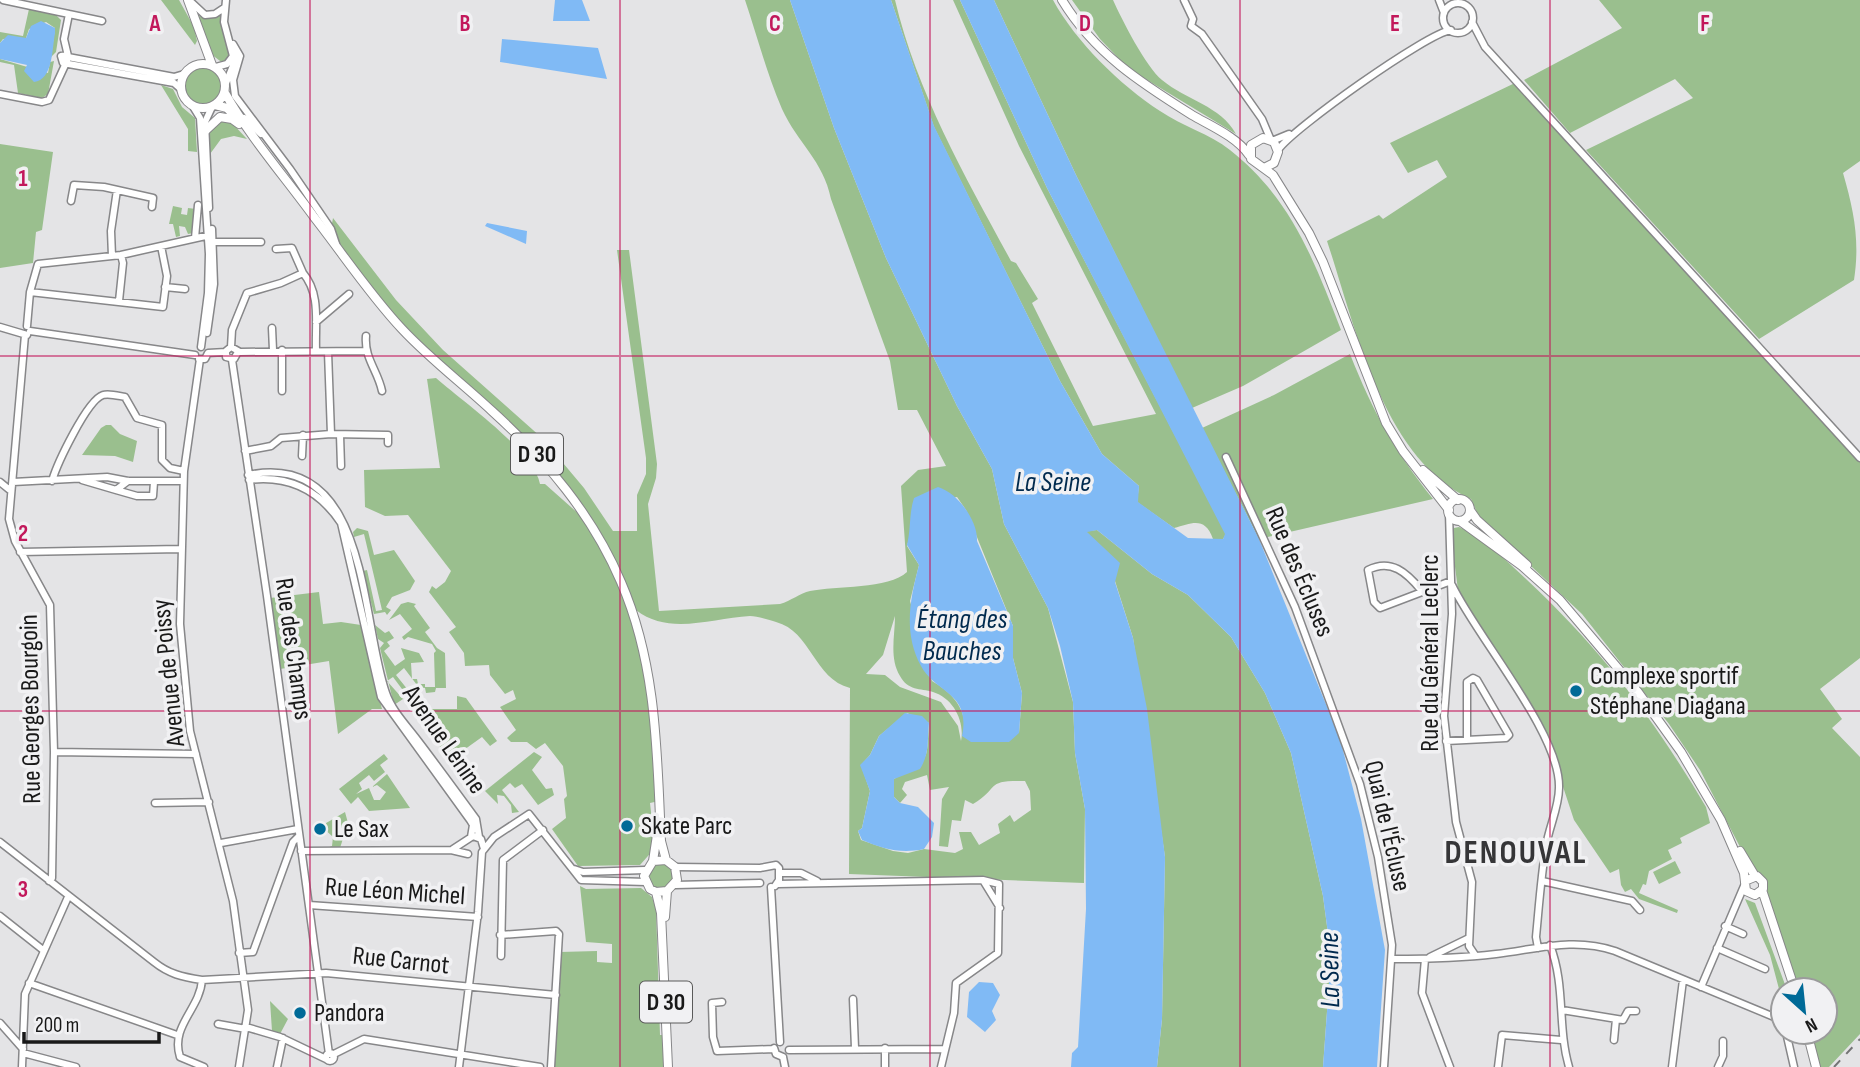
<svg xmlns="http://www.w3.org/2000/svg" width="1860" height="1067" font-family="'Sofia Sans Condensed',sans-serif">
<rect width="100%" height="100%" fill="#e4e4e6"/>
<path fill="#9abf8e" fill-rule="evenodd" d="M161,0H179L194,27L197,41L195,45Z
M745,0H790L834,128L886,258L957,406L992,469L1004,524L1048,608L1073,702L1075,753L1085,809L1084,883L849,874L850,688C814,679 811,631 776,622C769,620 757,616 750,616C712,618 669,636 636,610L648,660L659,801L650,803L655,848L640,865L578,866L552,829L566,818L564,799L567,796L563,766L545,743L536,749L527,742H511L507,738L516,730L500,707L516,699L513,690L505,694L490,675L489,665L465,666L464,653L449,632L456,627L429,592L432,586L436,589L445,582L451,571L408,515L385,516L365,507L364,470L440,468L427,379L436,378C462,401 534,451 540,484H545L589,523L547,464L428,355L337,246L331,229L333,218L396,300L443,350L542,438L584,488L613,531H637V495L646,474V458L617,250H629L657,464L656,478L648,504L659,611L780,604C791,601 800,593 810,591C835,586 889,589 907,572L901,486L918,470L946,466L917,410H898L890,361L831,199C823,160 798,144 782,109C767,74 757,36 745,0ZM957,497L966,510L1013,626V658L1022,693L1019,733L965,724C962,703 949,691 932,681L910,601L919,565L907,546L913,524L912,506ZM895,616C895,636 889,658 900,676C908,691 920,688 933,692C953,698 965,721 961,741L958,726L941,702L900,687L885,675L866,674L883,655ZM907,713L929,723C926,765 931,756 894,779V797L900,803L907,795L902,789L905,782L927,775L930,790L949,787L942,799L939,846L948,847L952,820L961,821L965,800L973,804C1001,787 984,780 1025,781L1030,791L1031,810L1014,822L1010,815L998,824L1000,833L979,845L971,832H959L963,849L955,853L924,849L908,853L893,851L861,840L858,831L862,828L870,791L861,765L870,755L879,736Z
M891,0H895C917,93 966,178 1011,261L1016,263L1038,299L1032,303L1093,426L1156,414L1019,146L953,0H960L1047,188L1226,534L1223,539H1213C1205,516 1192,523 1174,528L1137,502L1139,486L1102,454L1060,381L934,127Z
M994,0H1053C1076,42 1120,85 1160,111C1182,126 1210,134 1230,150C1291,198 1314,260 1341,330L1243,386L1192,408L1076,175Z
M1072,0H1113C1122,20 1146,67 1162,80C1186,100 1221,106 1236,134L1129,69L1100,39Z
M1599,0H1860V161L1843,173C1854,211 1860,241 1854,280L1759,339L1586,150L1693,98L1675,79L1570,133L1524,80L1622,28Z
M29,9L56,15L61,20L56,52L51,57L55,28L46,22L29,29L26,38L3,39L0,43V32L23,36Z
M220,15L231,52L224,64L211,54L198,16L210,18Z
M0,59L48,73L50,62L54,61L48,94L42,98L18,93L14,65L0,62Z
M183 86a20 20 0 1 1 40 0a20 20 0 1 1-40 0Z
M1517,82L1860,458V658L1820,689L1842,719L1832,728L1860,757V1034L1829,1067H1820L1809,1032H1825V990H1797L1765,895L1700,770L1669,724L1582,614L1479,517L1471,499C1383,460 1355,325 1327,241L1379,215L1383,219L1447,177L1437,160L1408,173L1390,143Z
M161,85L173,89L182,107L195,118L197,152L188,151V129Z
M221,120L232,123L247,139L234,136L221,139L210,154C203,142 209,127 221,120Z
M0,144L53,152L42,230L36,232L33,263L0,268Z
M173,206L182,208L181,214L187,215L188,208L196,209L193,233L188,234L185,227L179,226L180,236L176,237L173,224H169Z
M1350,354C1373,412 1394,450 1433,499L1259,539L1202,428L1274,395Z
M106,425H111L120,434L137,441L133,462L115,456L82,455L101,428Z
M1459,527C1483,538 1507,561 1526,579C1602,650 1654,719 1706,807L1710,823L1680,838L1682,843L1668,850L1672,859L1649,871L1646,885L1643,884L1639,893L1678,910L1677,913L1639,899L1631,889L1625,892L1621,885L1619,869L1610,873L1574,820L1544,729L1458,590L1451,536L1454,528Z
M357,528L368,531L374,555L394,550L415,581L410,590L392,597L386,607L391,610L387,615L385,612L374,614L363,571L367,570L376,611L382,610L364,534L354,537L353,532Z
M1097,530L1152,574L1188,595L1231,637L1265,693L1291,753L1323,896L1331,956L1323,1067H1157L1162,1019L1165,857L1133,638L1115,581L1086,531Z
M319,592L323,624L341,622L361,625L382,709H372L338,734L329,661L280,669L270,598Z
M408,602L416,604L414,606L430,628L425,632L437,648L445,653L446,688H436L435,692L426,693L425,688L419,687L414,699L412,696L417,685L404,668L396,675L408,690L405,693L393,677L387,681L403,699L394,705L380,648L384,643L378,639L375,625L385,633L389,631L394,638L387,642L390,646L384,651L395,666L405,659L401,648L419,653L424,662L411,663L412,679H417L418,684H425V687H435L434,653L436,651L432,644L408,637L404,640L402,637L412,629L400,614L389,620L401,604Z
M457,696L466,698L497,741L490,746L482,737L461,752L455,753L450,761L414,709H457Z
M534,752L542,757L532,770L546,789L552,788L554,795L538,805L522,784L515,788L510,783L502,790L519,812L512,813L511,805L504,796L497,795L498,804L485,791Z
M384,754L388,759L380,765L385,772L374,781L369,775L359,783L362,789L356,794L369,788L374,800H380L386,792L377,785L372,787L387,774L410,808L369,811L358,797L351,804L339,789Z
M345,812L348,823L340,848H327L332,846L333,837L321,826Z
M1675,861L1681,873L1659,884L1653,872Z
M648 876a13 13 0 1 1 26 0a13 13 0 1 1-26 0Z
M580,886L586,889L641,888L652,897L656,909L660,1035H667L663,1067H554L560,952L597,951V962L612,963V944L586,942Z
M1745,899L1755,903L1787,990H1783V1004L1770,955Z
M270,1001L288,1019L280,1034L272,1031Z"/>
<path fill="#80baf5" d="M555,0H582L590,21H553Z
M790,0H891L934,126L1060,381L1102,454L1139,486L1138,502L1188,538L1223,539L1225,534L1047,188L960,0H994L1076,175L1259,539L1340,739L1361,819L1385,950L1377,1067H1323L1331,956L1323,896L1291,753L1265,693L1231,637L1188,595L1152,574L1097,530L1087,532L1120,563L1115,582L1133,638L1147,709L1165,857L1162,1019L1157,1067H1071L1072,1053L1078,1047L1086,909L1085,809L1075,753L1073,702L1060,646L1048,608L1004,524L992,469L957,406L886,258L834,128Z
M41,21L55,28V33C52,49 53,80 34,82L24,71L27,65L0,59V43L8,35L26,38L31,26Z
M502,39L598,48L607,79L500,62Z
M487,223L527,231L526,244L485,226Z
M938,487C958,493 978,521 977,541L1013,626V658L1022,693L1019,733L1009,742H971L962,736C971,692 936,694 921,666C903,633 910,599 919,565L907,545C911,529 909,513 914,498Z
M905,713L922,716L929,723C927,740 930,753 920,769L894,779V797L900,803L918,807L934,823L932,837L924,849C901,854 883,849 862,840L858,831L862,828L870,791L860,765L870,755L879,736Z
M979,982L993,983L1000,995L992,1011L996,1020L985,1032L967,1017L969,992Z"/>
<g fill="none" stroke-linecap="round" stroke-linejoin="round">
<defs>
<path id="minor" d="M3,0L102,21
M1184,0L1193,19L1191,26L1202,34L1262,119L1270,138L1272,141L1289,134
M1439,0L1444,13
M190,1L205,15L215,14L224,8
M1443 18a15 15 0 1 1 30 0a15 15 0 1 1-30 0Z
M1472,22L1485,47L1860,458
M233,44L240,56L233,80L235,96L290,169L331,229L336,244
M68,56L64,39L69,14
M68,57L174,77L184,74
M67,62V55L61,56L63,63L174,83L182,90
M216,67L227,64L233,56L224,22L226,0
M226,83L237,56
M0,94L42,102L49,100L66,63
M192,105L200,118L209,254L208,293L201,347
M244,118L261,134
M1278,150C1292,129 1427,33 1451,30
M71,201L74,185L104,187L153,198L152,207
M209,208L205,122L212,107
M195,238L198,205
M213,242H261
M276,249L292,248L303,273
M112,256L111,231L117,190
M165,287L185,289
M30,292L163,307L167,276L161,246
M119,301L123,263L121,255
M316,322L349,294
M27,326L30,292L38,264L121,255L210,235
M0,327L27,335
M272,328L273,350
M30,331L195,355
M207,333L214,284L212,229
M25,335L9,519L15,541L50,605L54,752L52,878L49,881
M366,336C364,358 378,371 382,391
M231,347L232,330L247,293L281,283L303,273C321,294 315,323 316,350
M238,352L234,359L226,357V351L231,347L240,352L365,351
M199,359H205L208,353L226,352
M200,359L184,471L180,624L190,731L233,901L248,1010L239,1067
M232,360L267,596L329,1054
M282,391V350
M331,434L388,435V443
M340,435L341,466
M245,451L271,446L281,438L331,434L328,352
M302,456L303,435
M1226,457L1295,607L1360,784L1378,857L1392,945L1384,1067
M248,475C370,450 360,620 386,693C392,711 408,727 419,742C438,767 457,793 476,819L479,837
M82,480L116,490L128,481
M249,480C289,475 319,490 341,523L381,697L470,820L473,825L471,837
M52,481C57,464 87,400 103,395C109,393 119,396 125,397L137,418L162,425V460L170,468L184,471
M0,482L11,491
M13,482L107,477L128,481H183
M116,490L137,496H153L154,482
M1449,513L1452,614L1444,716L1456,822L1472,882L1469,946L1475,955
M20,552L180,549
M1452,585C1476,636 1561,734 1559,788C1559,807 1549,827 1546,846C1541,876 1539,906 1536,937L1538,948
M1421,590C1407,573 1391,558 1368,570L1374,602L1380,608L1451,581
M1446,741L1506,738L1509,735L1477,680L1473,678L1467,682V740
M54,752L196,754
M155,803L209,802
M0,842L154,962C169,974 182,977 202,980L326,973L556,995
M221,843L298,829
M453,849L473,836L481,839L484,849
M301,851L451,850L468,854
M675,867L760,868
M760,868L776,865L779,868V880L775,886
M574,869L583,872L645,870
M779,873H801L817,881
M1542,881L1632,901L1640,910
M984,882L1000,908
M778,884L983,880L999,884L998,953L956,983L954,1013L941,1067
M675,885L760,883
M771,887L780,1042
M309,905L478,917
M0,916L43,950
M1725,926L1743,934
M500,935L556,931L559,934L551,1067
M1550,945C1566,986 1557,1026 1569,1067
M1717,948L1765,969
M239,953L253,952L293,842L299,836
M501,956L503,860L543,830
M1430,957L1469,938
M1393,959C1427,959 1462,958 1496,954C1538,949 1574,937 1615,951L1779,1019L1783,1024
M1425,959L1422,993L1450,1067
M202,980C200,1009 170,1026 180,1057L204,1067
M29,983L177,1035
M1701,987L1744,886
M853,999L855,1048
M722,1002L712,1003L713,1037L717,1051L774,1049
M1562,1010L1623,1020L1628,1011H1636
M0,1023L23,1049
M218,1024L246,1029
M246,1027L280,1037L326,1059
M1786,1032L1794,1067
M1614,1040L1616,1019
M774,1048L776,1054L783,1057
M885,1048V1067
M789,1050L945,1049
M23,1053L76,1067
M326 1057a4 4 0 1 1 8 0a4 4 0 1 1-8 0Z
M332,1055L364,1039L540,1067
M783,1057L785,1067
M22,1067L25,994L68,897
M277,1067L283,1038
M459,1067L478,912L482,852L494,837L529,814L581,880L646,882
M1498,1067L1502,1035L1561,1040
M1672,1067L1683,980
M1718,1067L1723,1056V1041"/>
<path id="major" d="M188,0L212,65
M1062,0C1094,53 1141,83 1192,115C1211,126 1237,137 1249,155
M181 86a22 22 0 1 1 44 0a22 22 0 1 1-44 0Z
M225,93C250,137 284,176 314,217C343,254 370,295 402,329C430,359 462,383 492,411C546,460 592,514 621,582C657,665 657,753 661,841L666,860
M215,105L227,108L240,122
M205,131L220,117L232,119L239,124
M1264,168L1274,163L1278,152L1274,142L1263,138L1251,145V159L1273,175L1309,233L1323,262L1386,423L1403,451L1449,510
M1423,470L1458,500
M1448 510a11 11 0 1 1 22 0a11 11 0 1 1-22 0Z
M1470,510L1477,520L1527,565
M1460,521L1522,566L1560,600L1638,692L1681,752L1721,820L1744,873L1746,891L1755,895L1763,889V882L1757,876L1745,881
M1740,851L1755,876
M653,861L657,835
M1762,890L1795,990
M656,892L667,891L677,880L675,867L666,860L653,861L644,876L650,889L656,892L661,913L668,1067
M665,917L667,891
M1807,1032L1816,1067"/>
</defs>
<use href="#minor" stroke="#878789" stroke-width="9"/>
<use href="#major" stroke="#878789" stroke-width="10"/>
<use href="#minor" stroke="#fff" stroke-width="6"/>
<use href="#major" stroke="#fff" stroke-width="8"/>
<path stroke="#747475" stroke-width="2" stroke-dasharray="9 9" stroke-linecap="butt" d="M1834,1067L1860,1039"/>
</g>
<path fill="none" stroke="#c2185b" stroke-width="2" stroke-opacity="0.55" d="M310,0V1067M620,0V1067M930,0V1067M1240,0V1067M1550,0V1067M0,356H1860M0,711H1860"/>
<g fill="#006a97" stroke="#f1f1f3" stroke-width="2.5">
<circle cx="1576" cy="691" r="7"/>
<circle cx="627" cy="826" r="7"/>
<circle cx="320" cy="829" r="7"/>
<circle cx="300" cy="1013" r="7"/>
</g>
<g text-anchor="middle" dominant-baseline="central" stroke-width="7" stroke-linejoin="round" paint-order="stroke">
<g fill="#f1f1f3" stroke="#5a5a5a" stroke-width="2">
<rect x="511" y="433.5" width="52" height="41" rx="5"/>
<rect x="640" y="981.5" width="52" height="41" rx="5"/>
</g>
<g font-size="24" font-weight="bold" fill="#191919">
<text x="537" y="454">D 30</text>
<text x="666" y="1002">D 30</text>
</g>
<g font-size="26" fill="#191919" stroke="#f1f1f3">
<text transform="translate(1299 572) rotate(67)">Rue des Écluses</text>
<text transform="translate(293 649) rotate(82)">Rue des Champs</text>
<text transform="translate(1430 653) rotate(-90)">Rue du Général Leclerc</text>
<text transform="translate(169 673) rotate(-96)">Avenue de Poissy</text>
<text transform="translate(31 709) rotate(-91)">Rue Georges Bourgoin</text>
<text transform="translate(444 740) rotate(55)">Avenue Lénine</text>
<text transform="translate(1387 826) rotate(77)">Quai de l'Écluse</text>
<text transform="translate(395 892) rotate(4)">Rue Léon Michel</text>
<text transform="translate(401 961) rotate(6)">Rue Carnot</text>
</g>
<g font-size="26" fill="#191919" stroke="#f1f1f3" text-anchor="start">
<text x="1590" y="676">Complexe sportif<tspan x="1590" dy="30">Stéphane Diagana</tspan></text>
<text x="641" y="826">Skate Parc</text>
<text x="334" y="829">Le Sax</text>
<text x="314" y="1013">Pandora</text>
</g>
<g font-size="28" font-style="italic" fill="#002a4e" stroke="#f1f1f3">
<text x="1053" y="482">La Seine</text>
<text x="962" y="619">Étang des<tspan x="962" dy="32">Bauches</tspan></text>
<text transform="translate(1330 970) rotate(-91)">La Seine</text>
</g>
<g font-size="33" font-weight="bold" letter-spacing="2" fill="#363638" stroke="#f1f1f3">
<text x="1516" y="853">DENOUVAL</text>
</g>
</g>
<g font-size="23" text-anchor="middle" font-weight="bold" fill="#c2185b" stroke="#f1f1f3" stroke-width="7" stroke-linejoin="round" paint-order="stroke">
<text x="155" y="31">A</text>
<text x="465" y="31">B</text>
<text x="775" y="31">C</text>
<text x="1085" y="31">D</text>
<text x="1395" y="31">E</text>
<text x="1705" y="31">F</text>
<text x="23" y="186">1</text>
<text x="23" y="541">2</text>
<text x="23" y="897">3</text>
</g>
<g transform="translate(1804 1011) rotate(153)"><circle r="33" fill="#f1f1f3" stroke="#9b9b9c" stroke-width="2"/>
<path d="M0-5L12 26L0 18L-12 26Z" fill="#006a97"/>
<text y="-10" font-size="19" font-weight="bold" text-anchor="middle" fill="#191919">N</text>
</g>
<path d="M24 1032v10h135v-10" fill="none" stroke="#191919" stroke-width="3.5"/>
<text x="35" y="1032" font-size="21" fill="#191919" stroke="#f1f1f3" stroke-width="5" paint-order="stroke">200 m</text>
</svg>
